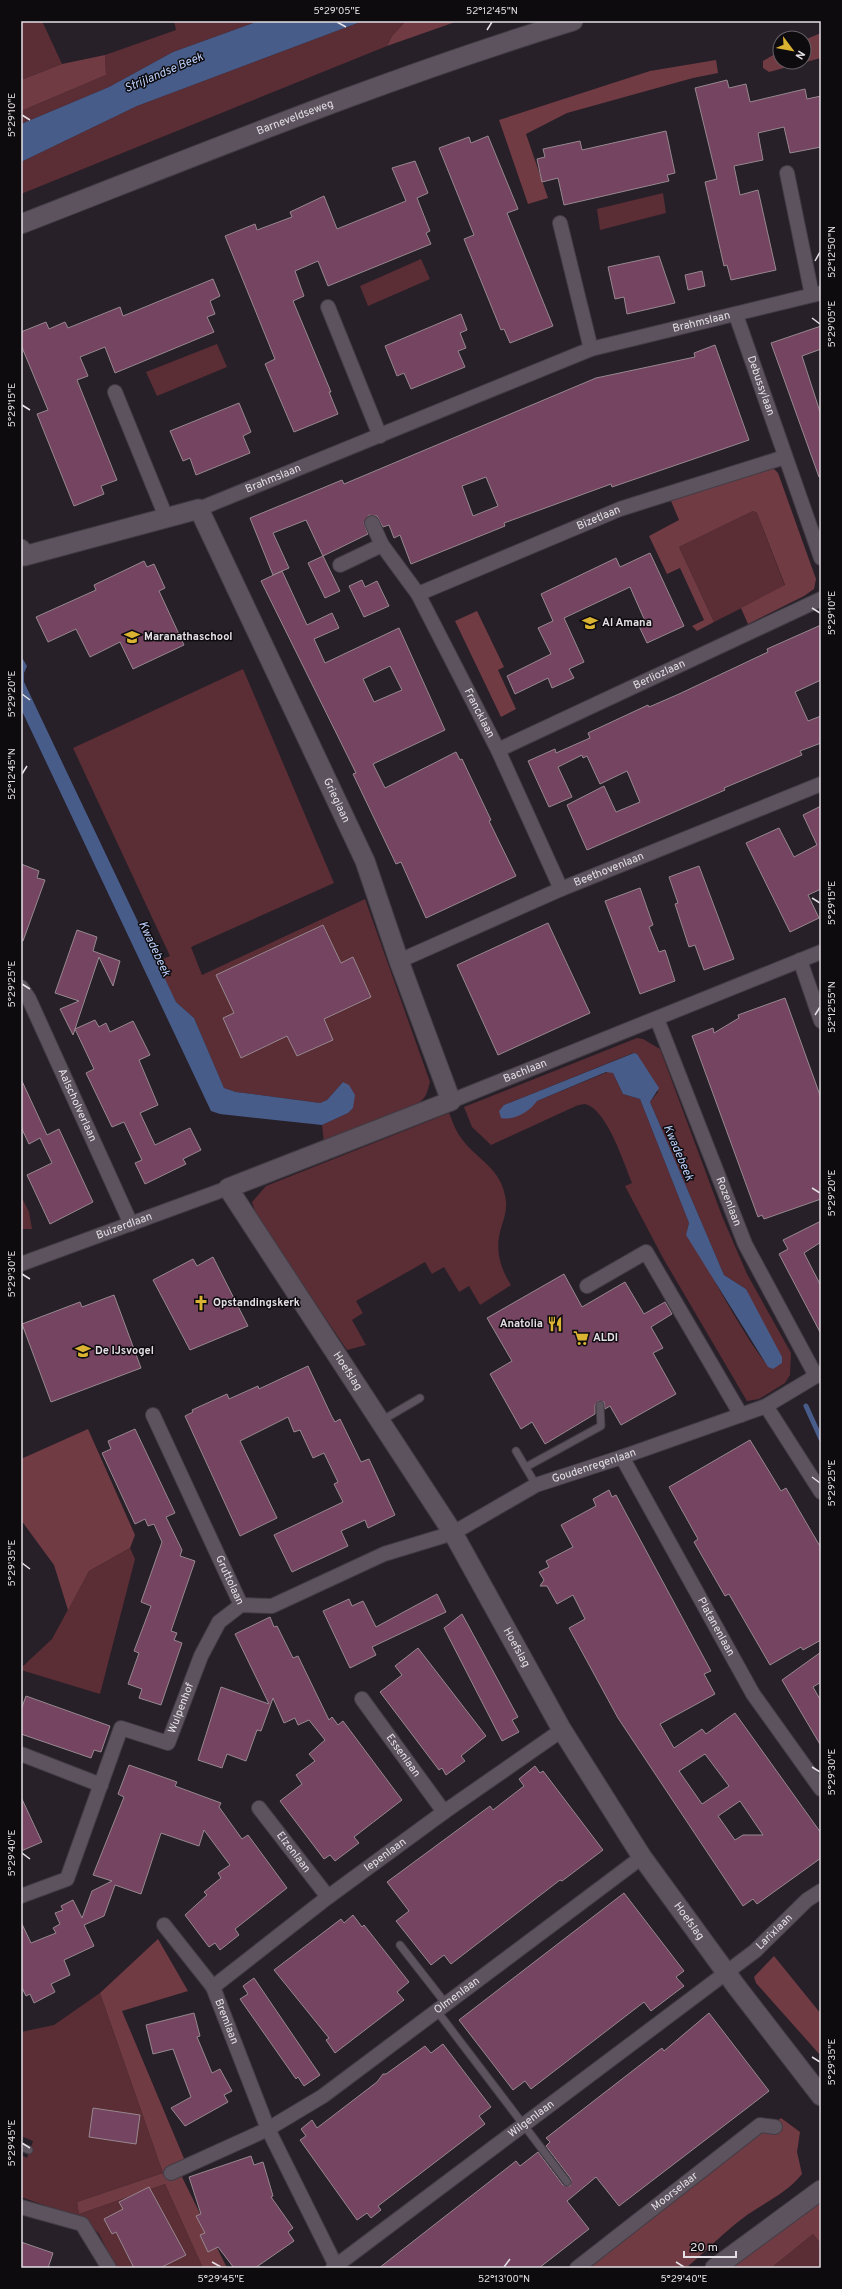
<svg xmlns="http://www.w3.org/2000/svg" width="842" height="2289" font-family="Overpass,sans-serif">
<rect width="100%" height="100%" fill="#272029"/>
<path fill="#5b2d34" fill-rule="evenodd" d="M21,21H42L62,64L21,80Z
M174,21H259L173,52L109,87L21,124V111L106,75L105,55L176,30Z
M363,21H406L392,36L387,46L21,194V162L137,106Z
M663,193L666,213L600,230L597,209Z
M421,259L430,279L368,306L360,286Z
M217,344L227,367L157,396L146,372Z
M753,511L757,513L785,586L714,622L679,547Z
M243,669L334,883L191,947L202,975L365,899L430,1082C428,1089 427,1096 421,1101C405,1116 347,1133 324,1142L322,1125L348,1113L353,1108L343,1082L327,1100L320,1103L236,1092L224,1088L194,1018L176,1002L156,962L170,956L73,748Z
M637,1038L643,1039L660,1049L722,1216L747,1274L791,1353L790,1375L785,1383L759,1399L747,1401L663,1258L625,1186L632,1183C624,1164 607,1109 585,1104C583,1104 578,1105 576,1106L491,1145L472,1127L464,1107ZM633,1053L637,1054L658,1092L650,1102L724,1275L746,1289L773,1369C758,1364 699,1252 687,1231L689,1223L640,1099L623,1094L613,1073L610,1071L537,1101L504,1105Z
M449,1113C452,1120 455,1129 459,1135C475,1160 502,1166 506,1201C507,1210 504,1219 501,1228C495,1249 499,1266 511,1285L480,1305L469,1286L459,1292L444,1267L432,1274L425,1262L356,1301L363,1313L352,1320L366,1345L347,1350L257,1217L252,1202L266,1186Z
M21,1196L29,1212L32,1229H21Z
M130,1548L135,1559L100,1694L21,1670V1668L52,1639L89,1571Z
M100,1993L163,2173L77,2202L79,2214L165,2184L203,2268H116L99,2234L85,2220L21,2197V2155L27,2158L33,2141L21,2136V2032L54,2025Z
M813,2234L821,2244V2268H771Z"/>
<path fill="#713b43" d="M406,21H458L387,46L392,36Z
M821,33V58L769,72L763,68V61L780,51V62H804V40Z
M105,55L106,75L21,111V80L62,64Z
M716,60L718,73L693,78L567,113L526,134L548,198L528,204L499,120L650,71Z
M766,467H772L778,473L816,579L814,589L804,596L748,624L741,608L785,585L757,513L753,511L679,547L714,622L697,631L692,626L704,620L680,568L667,574L649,536L679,520L671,501Z
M477,611L504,667L498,670L516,709L501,717L455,621Z
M88,1429L135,1535L130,1548L89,1571L68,1610L54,1565L21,1520V1459Z
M158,1939L188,1991L122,2011L188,2168L182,2177L227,2268H203L165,2184L79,2214L77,2202L163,2173L100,1993Z
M774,1956L821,2014V2056L756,1983L754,1977Z
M781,2118L800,2132L797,2152L802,2174C788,2192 766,2202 747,2215C726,2230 706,2251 686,2268H589Z
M821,2202V2244L813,2234L771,2268H729Z"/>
<path fill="#485c89" d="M259,21H363L137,106L21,162V124L109,87L173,52Z
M21,656L27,666L24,673V682L176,1002L194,1018L224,1088L236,1092L320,1103L327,1100L343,1082L349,1085L355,1095L353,1108L348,1113L322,1125L220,1114L211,1111L21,709Z
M634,1053L637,1054L659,1088L650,1102L724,1275L746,1289L782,1357V1363L773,1369L768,1367L686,1235L689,1223L640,1099L623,1094L613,1073L606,1072L537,1101C530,1111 515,1121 501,1118L499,1111L504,1105Z"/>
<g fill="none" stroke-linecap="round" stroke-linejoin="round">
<path stroke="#485c89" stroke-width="5" d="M806,1406L821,1439"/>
</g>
<path fill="#744460" stroke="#97888f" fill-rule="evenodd" d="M727,80L729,88L746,84L750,102L805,89L807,99L821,96V147L790,153L784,127L758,133L763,160L734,166L740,195L758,190L776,270L731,280L727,265L724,266L705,182L717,179L695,88Z
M666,131L675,173L667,175L669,181L564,205L558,178L542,182L537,159L545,157L543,149L580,141L582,150Z
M488,136L518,209L507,213L553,326L510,343L504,329L501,330L464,239L474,235L439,148L469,137L471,143Z
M415,161L428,193L417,198L430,231L426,233L431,244L328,286L318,261L295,271L304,296L293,301L331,392H329L338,414L294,432L265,364L275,359L225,236L255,224L257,230L292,217L290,212L324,196L337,229L406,201L392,168Z
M659,256L675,303L627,314L624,297L615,299L608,267Z
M702,271L705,286L688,290L685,275Z
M213,279L220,296L210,301L215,314L207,317L214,332L115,373L105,347L80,357L88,376L77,380L117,480L101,486L104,494L74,506L37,414L48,410L21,345V332L46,322L49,329L65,322L68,328L120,307L123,316Z
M461,314L467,330L460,333L466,348L458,351L465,367L411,389L404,373L397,376L385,346Z
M821,326V349L802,356L821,415V477H819L771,343Z
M715,345L749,440L612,487L611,484L504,523L505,526L411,564L400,535L394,538L389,525L383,527L377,516L369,515L364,523L368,534L323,556L340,591L325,598L308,563L323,556L306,520L273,533L289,568L273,575L250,518L342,480L344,484L596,378L695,357L694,353ZM486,477L498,506L473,516L462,486Z
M239,403L251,432L243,436L250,453L196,475L190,458L183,461L170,431Z
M650,553L684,626L647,643L638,624L645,621L630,587L564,618L584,662L569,669L574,678L552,688L548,678L515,694L507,676L551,654L538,628L553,621L541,594L616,558L620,567Z
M144,561L147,567L154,564L165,588L159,591L184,645L133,669L120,642L90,657L76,629L48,642L36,617L96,590L94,585Z
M282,571L307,625L332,613L339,628L314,639L325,663L399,628L445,730L373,764L385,788L456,752L460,760L462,759L491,820L489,821L516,876L426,918L401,862L396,864L353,774L356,773L261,581ZM390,666L402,690L374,702L363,679Z
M362,580L365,587L377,581L389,606L364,617L349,586Z
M821,625V680L795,692L808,721L821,716V743L800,751L802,755L724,788L725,790L587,850L567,805L604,786L616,812L640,802L627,771L600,784L587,756L583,758L582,755L558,767L572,797L549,807L528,761L555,749L556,753L590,738L588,733L648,705L649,707L679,694L768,652L767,649Z
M821,806V889L808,895L819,918L790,932L746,843L779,828L794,857L817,845L803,815Z
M21,864L39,871L37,878L45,880L23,941H21Z
M699,866L734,959L704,970L695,945L689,947L675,904L678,903L669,877Z
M640,888L653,925L649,927L659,952L665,950L675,981L640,994L605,901Z
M548,923L590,1013L498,1055L457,965Z
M323,925L341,963L353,957L371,997L324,1019L333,1040L297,1056L287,1036L241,1058L223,1018L234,1013L216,975Z
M77,930L97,937L93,951L120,961L113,986L99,957L73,1035L60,1009L79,1001L55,993Z
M785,998L821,1098V1199L764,1219L762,1215L758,1217L692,1036L713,1028L714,1033L739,1018L738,1015Z
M95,1020L99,1027L106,1023L110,1032L133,1021L150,1055L139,1060L158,1105L140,1113L155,1145L190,1128L201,1150L183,1159L186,1164L145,1184L135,1163L142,1160L124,1122L112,1127L86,1073L94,1069L75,1029Z
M21,1079L47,1135L59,1129L93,1202L50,1224L27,1175L52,1163L40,1138L29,1144L21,1127Z
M821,1221V1242L804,1253L821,1286V1334L779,1254L788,1249L783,1240Z
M213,1257L248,1326L190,1350L153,1280L193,1259L197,1266Z
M564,1274L582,1307L625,1282L644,1314L665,1302L672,1314L651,1327L663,1348L653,1353L676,1394L621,1425L610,1406L605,1409L604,1402L598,1401L595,1405V1414L545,1444L532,1422L521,1429L490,1374L512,1361L487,1318Z
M114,1295L141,1368L51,1402L22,1324L80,1302L82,1307Z
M308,1366L332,1417L335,1422L340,1419L361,1462L369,1459L395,1515L368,1528L365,1520L341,1531L348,1546L292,1572L274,1535L343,1502L334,1484L338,1482L324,1453L313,1458L300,1430L294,1432L288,1417L240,1441L277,1518L240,1536L185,1416L193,1412L192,1410L227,1394L229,1399L258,1386L259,1389Z
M135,1429L175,1513L166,1517L182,1550L180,1556L195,1561L171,1631L177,1633L174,1640L182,1643L161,1705L139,1698L142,1689L128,1684L139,1653L134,1651L151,1606L141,1602L162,1542L154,1524L148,1526L145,1519L135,1524L102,1453L111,1449L108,1441Z
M750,1440L781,1491L786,1488L821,1548V1640L803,1650L801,1647L770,1665L729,1594L725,1596L694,1542L698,1539L669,1487Z
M609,1490L612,1497L616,1495L711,1671L704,1674L715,1694L660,1724L674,1748L702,1729L706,1734L735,1713L821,1833V1858L757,1904L753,1899L743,1906L618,1718L569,1628L585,1619L573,1595L557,1604L547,1586H540L544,1580L539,1572L549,1567L546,1561L573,1547L561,1525L596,1506L593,1499ZM705,1754L729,1786L702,1804L679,1771ZM740,1801L763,1835H743L735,1840L718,1816Z
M437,1594L446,1612L372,1647L376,1655L350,1668L323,1611L349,1599L352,1606L363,1601L376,1627Z
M462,1614L518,1717L512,1720L519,1732L502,1741L444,1628Z
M270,1617L274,1627L277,1626L293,1658L298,1656L329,1720L332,1717L338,1725L343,1721L402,1800L354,1837L359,1843L335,1861L330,1855L324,1859L280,1801L302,1784L296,1775L315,1761L309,1754L325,1740L309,1720L298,1725L295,1718L284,1723L273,1698L261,1731L257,1730L246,1761L227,1754L222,1768L198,1760L221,1687L269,1704L235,1634Z
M418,1648L486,1736L461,1756L465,1761L446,1775L442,1768L439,1770L380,1692L402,1675L395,1666Z
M821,1652V1682L813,1687L821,1701V1746L782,1680Z
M26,1696L110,1726L101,1752L94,1750L91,1758L21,1734V1710Z
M129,1765L177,1782L175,1786L221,1803L219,1807L242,1839L248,1835L287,1888L235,1929L239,1935L220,1950L215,1943L209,1947L185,1915L207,1895L204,1892L221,1878L218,1873L230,1865L204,1830L199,1846L161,1833L141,1894L115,1885L104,1916L84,1925L94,1946L64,1960L70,1975L51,1984L55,1992L34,2003L30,1994L26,1996L21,1986V1922L31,1943L56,1933L53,1928L60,1924L55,1913L63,1910L61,1906L73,1900L82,1918L92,1891L112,1881L93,1875L124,1797L118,1794Z
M535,1766L540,1773L543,1771L603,1850L562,1881L560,1880L451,1964L444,1955L431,1965L396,1921L409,1911L387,1882L490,1806L493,1810L524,1786L519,1779Z
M21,1797L42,1842L21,1851Z
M624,1893L684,1971L676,1977L684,1986L651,2011L644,2002L531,2089L525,2081L513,2090L459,2020Z
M353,1915L362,1927L364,1925L409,1982L397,1992L404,2000L335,2053L326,2040L329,2038L274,1970L341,1919L344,1923Z
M254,1978L320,2075L304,2086L298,2077L296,2079L240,1999L248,1994L243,1986Z
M194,2013L200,2036L197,2037L212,2073L220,2069L232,2091L224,2095L228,2102L185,2126L171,2108L191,2097L180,2068L173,2049L153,2054L146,2025Z
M709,2013L769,2091L751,2105L619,2206L596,2177L567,2201L589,2229L539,2268H379L516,2161L520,2166L538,2152L563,2185L570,2186L571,2179L546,2146L550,2142L546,2138L662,2048L664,2051Z
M443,2044L491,2107L479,2116L485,2124L378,2206L381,2210L371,2218L367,2213L357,2220L300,2140L306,2136L301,2129L312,2120L317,2128L377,2082L383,2074H386L425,2046L431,2053Z
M93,2108L140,2115L136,2144L89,2137Z
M251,2156L254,2165L263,2162L273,2196L271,2197L293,2228L288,2232L294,2241L255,2268H234L218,2247L208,2252L200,2235L205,2233L196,2216L201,2214L189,2177Z
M149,2187L186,2255L160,2268H134L116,2232L112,2234L104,2219L123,2209L119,2202Z
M21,2242L53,2253L48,2268H21Z"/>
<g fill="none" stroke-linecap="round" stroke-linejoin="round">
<defs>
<path id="lane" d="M381,1421L420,1398
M516,1451L536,1485
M526,1467L601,1426L600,1405
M400,1945L446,2004
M437,2011L567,2182
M21,2147L29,2150"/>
<g id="street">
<path d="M787,173L812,295"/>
<path d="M560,223L591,349"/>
<path d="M328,307L380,436"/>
<path id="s1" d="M736,315L821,558"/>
<path d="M115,392L166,517"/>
<path id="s2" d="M199,509L591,349L821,293"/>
<path id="s3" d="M372,523L382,545L418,594L498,750L561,889"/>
<path d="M340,565L382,545"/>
<path id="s4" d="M418,594L620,509L785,457"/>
<path id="s5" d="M498,750L821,599"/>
<path d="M800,960L821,1021"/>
<path id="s6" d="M399,961L561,889L821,784"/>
<path id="s7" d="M21,987L29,999L131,1224"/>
<path id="s8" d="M657,1019L745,1244L816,1376"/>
<path id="s9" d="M451,1101L821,952"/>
<path id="s10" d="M21,1264L228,1188"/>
<path d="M587,1286L646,1252L741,1415"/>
<path d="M766,1406L821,1492"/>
<path id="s11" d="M153,1415L241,1605L272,1606L384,1554L453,1533L536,1485L622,1457L766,1406L821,1373"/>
<path id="s12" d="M622,1457L753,1694L821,1789"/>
<path id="s13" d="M362,1699L444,1812"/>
<path d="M21,1754L101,1785"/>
<path id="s14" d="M259,1808L328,1897"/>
<path id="s15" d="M21,1896L67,1879L121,1728L168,1743L201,1656L219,1622L241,1605"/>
<path id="s16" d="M164,1925L213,1987L268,2129L337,2268"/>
<path id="s17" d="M213,1987L328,1897L444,1812L562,1730"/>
<path id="s18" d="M171,2173L268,2129L323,2096L642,1857"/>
<path d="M21,2207L82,2224L109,2268"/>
<path id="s19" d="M333,2268L755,1951L807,1900L821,1891"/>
<path id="s20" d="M577,2268L760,2125L775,2127"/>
</g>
<g id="secondary">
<path id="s21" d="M21,224C204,153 386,78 573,21"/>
<path id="s22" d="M21,549L24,556L199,509L365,861L399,961L451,1101L228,1188L453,1533L562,1730L642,1857L736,1986L821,2096"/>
<path d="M715,2268L821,2190"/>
</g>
</defs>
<use href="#lane" stroke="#433c45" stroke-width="9"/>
<use href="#street" stroke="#433c45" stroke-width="16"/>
<use href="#secondary" stroke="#433c45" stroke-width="21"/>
<use href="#lane" stroke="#5c535e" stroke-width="7"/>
<use href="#street" stroke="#5c535e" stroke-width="14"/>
<use href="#secondary" stroke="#5c535e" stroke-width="19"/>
</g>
<path fill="none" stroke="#e4dfe5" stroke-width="1.5" d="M337,22L346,27M487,30L492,22M22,115L30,120M815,261L820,252M812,318L820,324M22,405L30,410M812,608L820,613M22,694L30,700M22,774L27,766M812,898L820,903M22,984L30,989M815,1015L820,1007M812,1188L820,1193M22,1274L30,1279M812,1477L820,1483M22,1563L30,1569M812,1767L820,1772M22,1853L30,1859M812,2057L820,2062M22,2143L30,2148M212,2262L221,2267M676,2262L684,2267M504,2267L510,2259"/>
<defs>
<symbol id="school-bare" viewBox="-9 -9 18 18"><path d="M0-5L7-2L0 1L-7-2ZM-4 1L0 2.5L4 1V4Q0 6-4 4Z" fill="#dab333" stroke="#0e0b0f" stroke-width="2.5" paint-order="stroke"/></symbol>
<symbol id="church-bare" viewBox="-9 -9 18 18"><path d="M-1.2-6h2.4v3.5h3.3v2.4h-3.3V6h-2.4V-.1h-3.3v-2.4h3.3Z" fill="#dab333" stroke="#0e0b0f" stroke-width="2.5" paint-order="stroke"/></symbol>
<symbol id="restaurant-bare" viewBox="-9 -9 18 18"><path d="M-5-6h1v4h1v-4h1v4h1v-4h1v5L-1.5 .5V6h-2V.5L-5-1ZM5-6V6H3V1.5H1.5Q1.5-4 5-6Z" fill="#dab333" stroke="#0e0b0f" stroke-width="2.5" paint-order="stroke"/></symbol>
<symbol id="supermarket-bare" viewBox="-9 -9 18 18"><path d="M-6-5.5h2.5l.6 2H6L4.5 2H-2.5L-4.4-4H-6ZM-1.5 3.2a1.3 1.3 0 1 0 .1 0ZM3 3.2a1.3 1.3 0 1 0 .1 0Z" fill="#dab333" stroke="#0e0b0f" stroke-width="2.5" paint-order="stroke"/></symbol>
</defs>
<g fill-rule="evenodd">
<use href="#school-bare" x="579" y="612" width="22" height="22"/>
<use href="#school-bare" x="121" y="626" width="22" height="22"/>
<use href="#church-bare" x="190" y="1292" width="22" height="22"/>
<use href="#restaurant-bare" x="544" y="1313" width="22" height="22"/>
<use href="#supermarket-bare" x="570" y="1327" width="22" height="22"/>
<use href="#school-bare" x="72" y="1340" width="22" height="22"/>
</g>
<g text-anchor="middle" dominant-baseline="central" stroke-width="3" stroke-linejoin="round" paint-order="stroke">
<g font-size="11" fill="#e4dfe5" stroke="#0e0b0f">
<text stroke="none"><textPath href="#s21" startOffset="294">Barneveldseweg</textPath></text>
<text stroke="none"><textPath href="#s2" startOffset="537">Brahmslaan</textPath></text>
<text stroke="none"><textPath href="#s1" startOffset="75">Debussylaan</textPath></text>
<text stroke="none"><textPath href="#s2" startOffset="80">Brahmslaan</textPath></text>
<text stroke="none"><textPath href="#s4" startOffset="196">Bizetlaan</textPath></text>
<text stroke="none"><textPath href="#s5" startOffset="178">Berliozlaan</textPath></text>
<text stroke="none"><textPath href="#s3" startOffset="219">Francklaan</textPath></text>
<text stroke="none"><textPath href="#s22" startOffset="511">Grieglaan</textPath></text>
<text stroke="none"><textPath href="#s6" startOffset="229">Beethovenlaan</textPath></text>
<text stroke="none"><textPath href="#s9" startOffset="80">Bachlaan</textPath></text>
<text stroke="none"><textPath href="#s7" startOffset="131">Aalscholverlaan</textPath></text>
<text stroke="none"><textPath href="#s8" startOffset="196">Rozenlaan</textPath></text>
<text stroke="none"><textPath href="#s10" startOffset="110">Buizerdlaan</textPath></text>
<text stroke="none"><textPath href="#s22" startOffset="1291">Hoefslag</textPath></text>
<text stroke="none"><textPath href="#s11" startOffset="593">Goudenregenlaan</textPath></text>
<text stroke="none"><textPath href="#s11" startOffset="182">Gruttolaan</textPath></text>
<text stroke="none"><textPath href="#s12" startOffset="194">Platanenlaan</textPath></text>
<text stroke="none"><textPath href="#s22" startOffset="1615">Hoefslag</textPath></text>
<text stroke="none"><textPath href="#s15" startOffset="296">Wulpenhof</textPath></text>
<text stroke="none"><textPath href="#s13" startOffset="70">Essenlaan</textPath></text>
<text stroke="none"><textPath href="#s14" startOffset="56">Elzenlaan</textPath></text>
<text stroke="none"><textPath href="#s17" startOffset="217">Iepenlaan</textPath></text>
<text stroke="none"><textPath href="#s22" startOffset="1939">Hoefslag</textPath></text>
<text stroke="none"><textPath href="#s19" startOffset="555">Larixlaan</textPath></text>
<text stroke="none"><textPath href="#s18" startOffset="338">Olmenlaan</textPath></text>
<text stroke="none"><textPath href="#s16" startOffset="116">Bremlaan</textPath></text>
<text stroke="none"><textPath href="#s19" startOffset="248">Wilgenlaan</textPath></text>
<text stroke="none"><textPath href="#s20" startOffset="124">Moorselaar</textPath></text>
</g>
<g font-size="11" font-weight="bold" fill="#e4dfe5" stroke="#0e0b0f" text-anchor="start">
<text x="602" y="623">Al Amana</text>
<text x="144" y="637">Maranathaschool</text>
<text x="213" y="1303">Opstandingskerk</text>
<text x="543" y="1324" text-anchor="end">Anatolia</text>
<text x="593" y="1338">ALDI</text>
<text x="95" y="1351">De IJsvogel</text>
</g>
<g font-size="12" font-style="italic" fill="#bcd1fb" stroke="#0e0b0f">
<text transform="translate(164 73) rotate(-23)">Strijlandse Beek</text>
<text transform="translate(154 949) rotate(65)">Kwadebeek</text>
<text transform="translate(678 1153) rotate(67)">Kwadebeek</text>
</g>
</g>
<rect width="842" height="2289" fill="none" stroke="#0e0b0f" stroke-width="44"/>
<g transform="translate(792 50) rotate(122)"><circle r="19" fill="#0e0b0f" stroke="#646065"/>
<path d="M0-3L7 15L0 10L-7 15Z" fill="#dab333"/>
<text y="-6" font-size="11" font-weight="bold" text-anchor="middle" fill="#e4dfe5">N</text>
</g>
<path d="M684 2251v6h52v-6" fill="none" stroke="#e4dfe5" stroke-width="2"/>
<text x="690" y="2251" font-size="12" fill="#e4dfe5" stroke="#0e0b0f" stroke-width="3" paint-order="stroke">20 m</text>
<rect x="22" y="22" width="798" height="2245" fill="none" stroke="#e4dfe5" stroke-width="1.5"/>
<g font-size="10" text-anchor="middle" fill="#e4dfe5">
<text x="337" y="14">5°29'05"E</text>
<text x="492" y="14">52°12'45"N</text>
<text transform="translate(11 115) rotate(-90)" y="4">5°29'10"E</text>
<text transform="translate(831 252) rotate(-90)" y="4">52°12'50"N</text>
<text transform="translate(831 324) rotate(-90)" y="4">5°29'05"E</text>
<text transform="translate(11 405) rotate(-90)" y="4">5°29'15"E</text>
<text transform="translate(831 613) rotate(-90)" y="4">5°29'10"E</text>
<text transform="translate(11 694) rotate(-90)" y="4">5°29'20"E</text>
<text transform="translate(11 774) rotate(-90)" y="4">52°12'45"N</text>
<text transform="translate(831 903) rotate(-90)" y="4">5°29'15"E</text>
<text transform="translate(11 984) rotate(-90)" y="4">5°29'25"E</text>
<text transform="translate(831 1007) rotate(-90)" y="4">52°12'55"N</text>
<text transform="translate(831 1193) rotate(-90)" y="4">5°29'20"E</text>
<text transform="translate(11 1274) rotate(-90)" y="4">5°29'30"E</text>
<text transform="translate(831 1483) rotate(-90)" y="4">5°29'25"E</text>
<text transform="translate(11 1563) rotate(-90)" y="4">5°29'35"E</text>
<text transform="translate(831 1772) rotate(-90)" y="4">5°29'30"E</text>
<text transform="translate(11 1853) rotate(-90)" y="4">5°29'40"E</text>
<text transform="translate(831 2062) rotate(-90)" y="4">5°29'35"E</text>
<text transform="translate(11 2143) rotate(-90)" y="4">5°29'45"E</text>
<text x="221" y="2282">5°29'45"E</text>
<text x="504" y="2282">52°13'00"N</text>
<text x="684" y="2282">5°29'40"E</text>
</g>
</svg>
